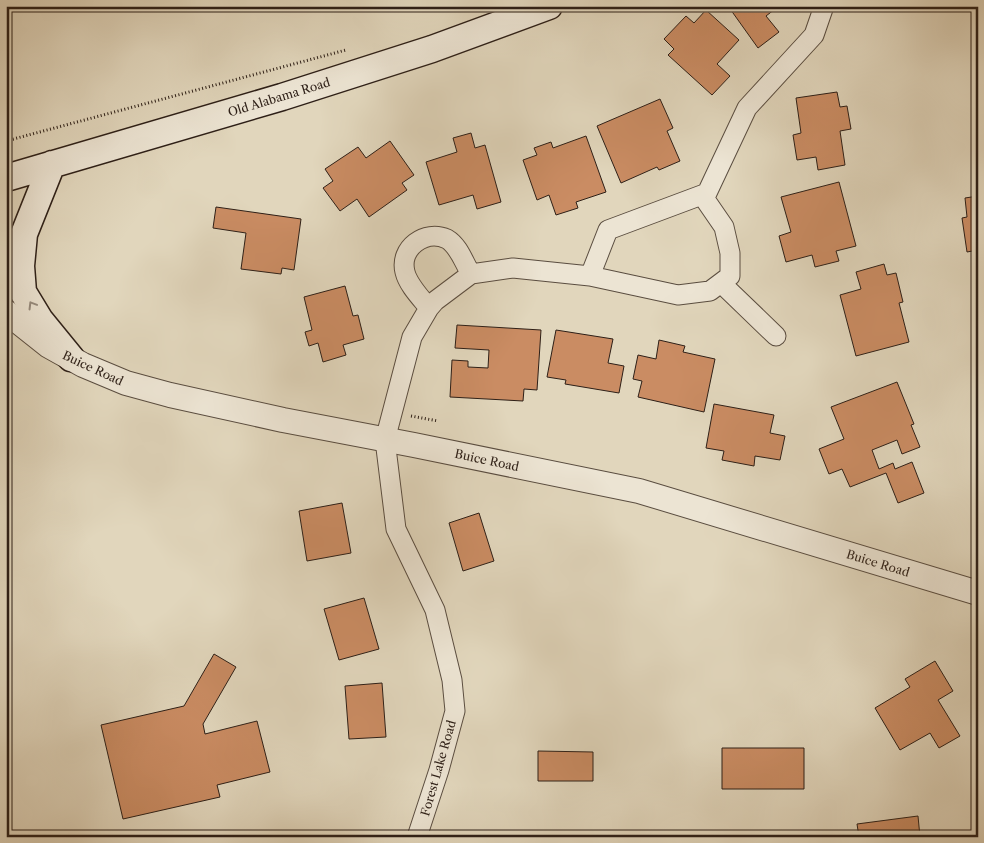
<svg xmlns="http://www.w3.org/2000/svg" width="984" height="843" font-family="'Libre Caslon Text',serif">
<rect width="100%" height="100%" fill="#e1d6bc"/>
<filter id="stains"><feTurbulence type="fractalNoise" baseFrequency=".004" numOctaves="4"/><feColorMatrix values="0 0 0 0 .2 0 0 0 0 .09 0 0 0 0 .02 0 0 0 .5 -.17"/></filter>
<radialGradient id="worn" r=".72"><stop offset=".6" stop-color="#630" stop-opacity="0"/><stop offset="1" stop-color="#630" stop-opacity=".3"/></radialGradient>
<path fill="#ca8c63" stroke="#2d1f17" d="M728,6H779L766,16L779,32L758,48Z
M706,10L739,40L717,64L730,76L712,95L668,55L674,49L664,39L686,16L694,23Z
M837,92L840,107L847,106L851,129L840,131L845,165L818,170L816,157L797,160L793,135L801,133L796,98Z
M660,99L673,128L667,131L680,161L659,170L657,167L621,183L597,126Z
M471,133L475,148L485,145L501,202L477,209L473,195L439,205L426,162L457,152L453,138Z
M586,136L606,192L576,202L578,208L556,215L549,195L537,200L523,160L537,155L534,148L551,142L553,148Z
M390,141L414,175L402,183L407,190L369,217L357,199L340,211L323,188L333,181L325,169L358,147L366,158Z
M839,182L856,246L836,251L839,261L815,267L812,255L786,262L779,236L791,232L781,197Z
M978,196V250L967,252L962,218L967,217L965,198Z
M216,207L301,219L294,270L282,268L281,274L241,269L246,233L213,228Z
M884,264L887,275L896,273L903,302L899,303L909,342L856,356L840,295L861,289L856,272Z
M345,286L353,316L358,315L364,339L343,345L346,355L323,362L318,343L309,346L305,332L312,330L304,297Z
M457,325L541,330L537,390L524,389L523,401L450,397L452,360L468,361V367L488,368L489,350L455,348Z
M556,330L613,339L608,363L624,366L619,393L565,384L566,380L547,377Z
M659,340L685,346L683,352L715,359L704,412L638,397L642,381L633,379L638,355L656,359Z
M897,382L914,424L911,425L920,447L902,454L897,440L872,450L879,469L893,463L895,469L912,462L924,493L898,503L886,473L850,487L842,469L829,474L819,449L844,439L831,407Z
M714,404L774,415L770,433L785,436L780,460L755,456L754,466L722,460L724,451L706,448Z
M342,503L351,553L307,561L299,511Z
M479,513L494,561L463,571L449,523Z
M364,598L379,649L339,660L324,609Z
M214,654L236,667L203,724L205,734L257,721L270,772L217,785L220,797L123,819L101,725L184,706Z
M935,661L953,691L938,700L960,736L939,748L930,733L900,750L875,708L910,687L905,679Z
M382,683L386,737L349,739L345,686Z
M722,748H804V789H722Z
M538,751L593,752V781H538Z
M918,816L920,837H859L857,824Z"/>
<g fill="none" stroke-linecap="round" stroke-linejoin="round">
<defs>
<path id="minor" d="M590,276L678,295L710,291L730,276V253L724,227L702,195
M721,283L776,336
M429,308C421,298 408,285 405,272C399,248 425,229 447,239C459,246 464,263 471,274
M417,837L439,770L455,711L452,680L435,610L396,529L385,440L412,337L429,308L435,301L471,274L513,268L590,276L608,230L707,193L747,108L814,35L824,6"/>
<path id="tertiary" d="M6,312L49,346L83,365L126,383L170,395L283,420L414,445L639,491L978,593"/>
<path id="secondary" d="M52,164L24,234L21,266L23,292L40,320L71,358
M6,178L282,97L432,49L549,6"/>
</defs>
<use href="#minor" stroke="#5a4d40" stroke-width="21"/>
<use href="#tertiary" stroke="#5a4d40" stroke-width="26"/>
<use href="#secondary" stroke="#2d1f17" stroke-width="29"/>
<path stroke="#2d1f17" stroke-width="3" stroke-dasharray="1 2.5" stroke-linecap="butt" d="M6,141L346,50
M411,416L438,421"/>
<use href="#minor" stroke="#ece4d3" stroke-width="19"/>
<use href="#tertiary" stroke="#ece4d3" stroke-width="24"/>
<use href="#secondary" stroke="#ece4d3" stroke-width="26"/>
</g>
<defs><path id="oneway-chevron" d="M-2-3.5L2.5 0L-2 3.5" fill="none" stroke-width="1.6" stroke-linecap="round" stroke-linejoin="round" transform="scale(1.25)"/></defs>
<use stroke="#968b7e" href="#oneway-chevron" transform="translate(32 305) rotate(-121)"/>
<g text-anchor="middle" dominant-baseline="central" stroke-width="4.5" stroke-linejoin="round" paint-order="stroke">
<g font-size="12" fill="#2d1f17" stroke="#ece4d3">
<text transform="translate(279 97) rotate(-17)">Old Alabama Road</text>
<text transform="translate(93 368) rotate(25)">Buice Road</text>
<text transform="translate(487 460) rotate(12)">Buice Road</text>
<text transform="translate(878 563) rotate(17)">Buice Road</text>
<text transform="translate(438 768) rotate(-74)">Forest Lake Road</text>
</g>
</g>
<rect width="984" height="843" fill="none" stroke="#e1d6bc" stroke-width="25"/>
<rect x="8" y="8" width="969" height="828" fill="none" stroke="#2d1f17" stroke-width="2.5"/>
<rect x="12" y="12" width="959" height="818" fill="none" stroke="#2d1f17"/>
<rect width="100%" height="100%" filter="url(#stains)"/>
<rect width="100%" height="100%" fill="url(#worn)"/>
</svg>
